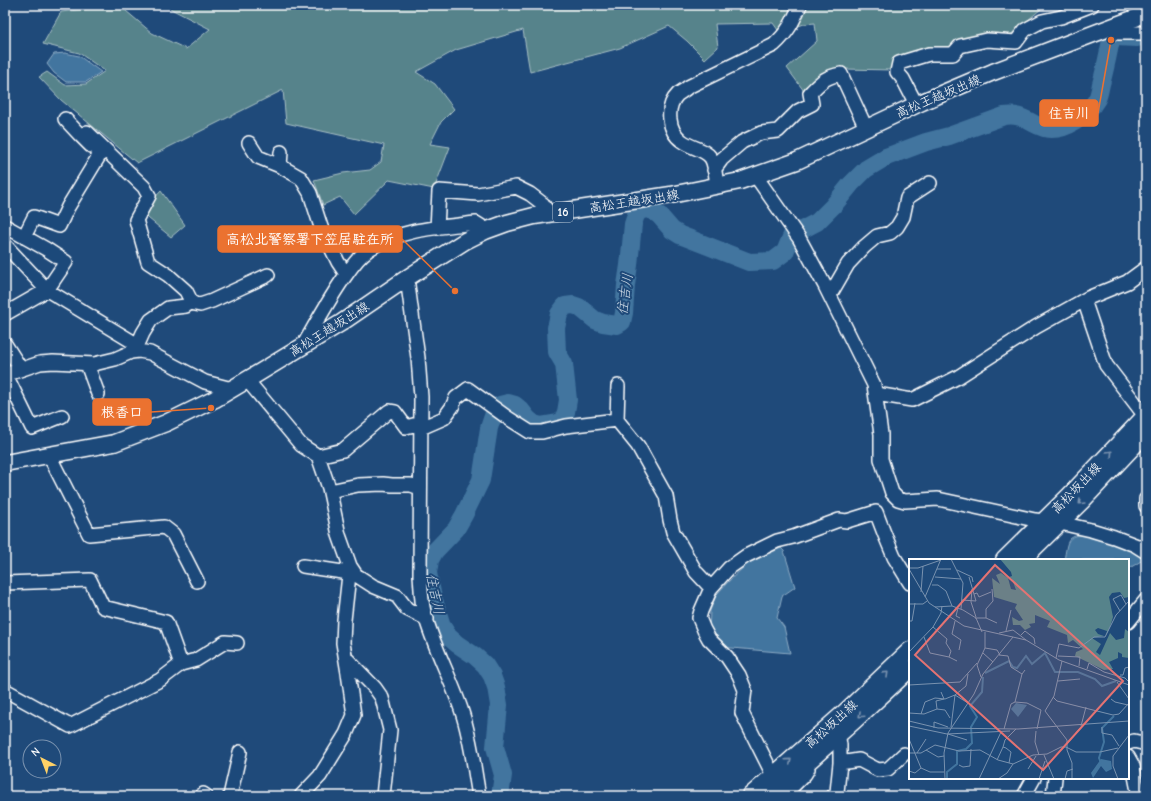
<svg xmlns="http://www.w3.org/2000/svg" width="1151" height="801" font-family="'Comic Neue','Klee One',sans-serif">
<rect width="100%" height="100%" fill="#1f4a7a"/>
<filter id="ink" filterUnits="userSpaceOnUse"><feTurbulence type="fractalNoise" baseFrequency=".025" numOctaves="2"/><feDisplacementMap in="SourceGraphic" scale="8" xChannelSelector="R" yChannelSelector="G"/><feConvolveMatrix kernelMatrix="1 2 1 2 8 2 1 2 1" color-interpolation-filters="sRGB"/></filter>
<g filter="url(#ink)">
<path fill="#56838b" stroke="#aac1c5" d="M119,5L152,33L186,49L210,29L173,10L166,5H1042L1041,9L1009,36L952,51L892,70L844,69L804,91L787,68L817,41L815,23L804,24L780,33L773,23L715,24L718,47L705,59L687,41L669,26L620,48L530,72L523,30L456,50L416,72L435,84L454,109L441,122L430,144L450,147L434,189L389,180L354,214L340,197L323,205L314,180L343,173L370,170L381,162L384,145L286,123L283,90L137,163L61,100L39,77L47,72L65,85L86,84L105,71L79,53L43,44L61,12Z
M161,191L185,225L171,237L143,214L150,203Z"/>
<path fill="#42759f" stroke="#8eacc5" d="M65,53L79,56L101,72L86,82H66L54,73L47,64L54,54Z
M1087,534L1109,539L1146,558L1128,569V560H1064C1068,541 1065,536 1087,534Z
M781,548L784,551L795,587L782,596L777,618L784,627L790,653L720,647L709,633L710,611L713,603L717,594L727,583L748,563Z"/>
<g fill="none" stroke-linecap="round" stroke-linejoin="round">
<path stroke="#42759f" stroke-width="18" d="M500,796L503,775L495,747L499,705L496,687L492,676L485,665L475,656L457,644L448,636L442,626L433,597L428,573L430,560L435,551L456,529L464,515L481,480L489,428L495,410L500,405L508,403L515,405L521,410L528,419L534,424L541,426L559,423L563,419L566,412L568,400L564,364L557,352L556,328L559,314L565,306L573,305L579,307L595,320L603,323L617,325L622,322L624,313L626,285L629,265L633,224L636,215L641,210L649,209L659,215L672,230L680,235L749,262L773,261L785,252L792,235L817,222L833,206L851,184L866,169L886,157L926,142L949,136L1004,116C1023,113 1028,123 1044,128C1065,133 1087,116 1097,99C1099,95 1100,89 1101,84C1105,70 1108,55 1111,40L1116,37L1137,38"/>
<defs>
<path id="minor" d="M1110,27L1118,33H1146
M916,104L903,79L897,72L899,63L929,54H953L960,46L987,40L1016,42L1025,30L1042,21L1061,17L1092,5
M65,119L80,135L91,146
M87,132L144,187L149,196L136,220L148,262L168,275L186,291L191,301L186,306L168,308L151,320L143,333L135,351
M249,143L258,157L280,166
M281,152L280,166L301,178L310,193L321,227L338,262L346,274
M714,170L722,159L742,142L761,133L778,131L798,111L812,104L810,93C822,81 825,77 841,74L866,128
M755,175L799,238L825,286L874,385L881,434V459L892,493L898,499L905,501L938,499L1035,520L1060,523L1091,530L1114,537L1135,545L1146,552
M717,186C716,179 715,164 711,158C705,149 691,148 682,141C668,131 665,107 678,94C681,92 685,90 688,87L774,45C788,32 793,22 800,5
M5,226L46,249L66,262L47,290L5,314
M437,228L439,191L478,194L516,187L530,194L543,204L549,214
M24,237L34,217L59,226L68,207L99,156L98,153L102,147
M5,245L47,290L138,345
M407,278L418,358L421,397L420,575C421,587 421,600 424,612C433,646 451,678 462,712C471,739 474,768 479,796
M830,295L848,264L864,247L877,236L890,233L897,227L903,217L907,198L930,183
M1084,300L1106,365L1145,416
M190,303L200,305L212,301L268,275
M5,344L21,369
M303,346C317,322 330,297 346,275C352,266 359,256 368,250C398,229 441,227 476,223L487,230
M87,364L98,394
M5,375L40,363L53,362L94,364L115,359L131,352L139,351L150,353L205,382L232,389
M6,375L32,428L62,416
M247,380L301,445L318,456L329,488L339,535L350,566L356,575L373,586L397,596L407,609L427,619
M876,394L912,400L958,377L1036,327L1088,298L1127,282L1146,268
M617,420L638,446L666,496L670,520L673,532L696,572L711,588L701,611L699,618L704,630L709,639L727,657L739,675L745,690L742,713L773,775
M421,428L444,418L452,407L456,398L468,389L508,418L530,432H542L566,426L617,420L618,386
M49,455L89,534L164,527L173,534L197,581
M318,456L343,450L389,411L395,412L406,427L421,423
M330,491L358,485L383,484L392,485H411L420,488
M1146,499V506
M303,566L349,573
M5,583L90,580L103,607L166,622L181,664L196,660L225,642L237,643
M711,588L729,568L746,556L777,541L793,537L839,520L847,521L876,512L884,533L894,557L910,583
M1128,622L1146,600
M346,658L375,688L382,698L390,730L383,796
M5,690L70,726L160,680L181,664
M1128,743L1134,741L1146,744
M1128,757L1133,766L1139,796
M840,763L859,760L878,770L888,769L904,754
M203,794L206,796
M230,796L240,752
M301,796L320,776L346,734L354,715L348,673L343,643L344,620L350,566
M783,796L805,774L808,769
M833,796L837,792L840,763V745L837,727
M1024,796L1034,778
M1053,796L1055,778"/>
<path id="major" d="M5,463L114,443L166,423L215,399L247,380L341,323L407,278L465,241L485,231L507,223L534,216L671,195L740,181L797,161L922,102L993,72L1056,48L1146,14
M1004,560L1068,497L1146,415
M1022,560L1082,501L1146,433
M750,796L845,712L910,650
M770,796L854,721L910,669"/>
</defs>
<use href="#minor" stroke="#fff" stroke-width="16"/>
<use href="#major" stroke="#fff" stroke-width="19"/>
<use href="#minor" stroke="#1f4a7a" stroke-width="13"/>
<use href="#major" stroke="#1f4a7a" stroke-width="16"/>
</g>
<defs><path id="oneway-chevron" d="M-2-3.5L2.5 0L-2 3.5" fill="none" stroke-width="1.6" stroke-linecap="round" stroke-linejoin="round"/></defs>
<g stroke="#7992af">
<use href="#oneway-chevron" transform="translate(1110 453) rotate(-46)"/>
<use href="#oneway-chevron" transform="translate(1081 502) rotate(135)"/>
<use href="#oneway-chevron" transform="translate(886 674) rotate(-44)"/>
<use href="#oneway-chevron" transform="translate(861 715) rotate(137)"/>
<use href="#oneway-chevron" transform="translate(789 761) rotate(-41)"/>
</g>
</g>
<g text-anchor="middle" dominant-baseline="central" stroke-width="4" stroke-linejoin="round" paint-order="stroke">
<rect fill="#1f4a7a" stroke="#bcc9d7" stroke-width="1" x="553" y="202" width="20" height="20" rx="3"/>
<g font-size="12" font-weight="bold" fill="#fff">
<text x="563" y="212">16</text>
</g>
<g font-size="13" fill="#fff" stroke="#1f4a7a">
<text transform="translate(938 96) rotate(-23)">高松王越坂出線</text>
<text transform="translate(634 201) rotate(-9)">高松王越坂出線</text>
<text transform="translate(329 329) rotate(-32)">高松王越坂出線</text>
<text transform="translate(1076 488) rotate(-46)">高松坂出線</text>
<text transform="translate(831 724) rotate(-42)">高松坂出線</text>
</g>
<g font-size="14" font-style="italic" fill="#d0dce7" stroke="#1f4a7a">
<text transform="translate(625 294) rotate(-82)">住吉川</text>
<text transform="translate(435 594) rotate(78)">住吉川</text>
</g>
</g>
<g transform="translate(909 559)">
<rect width="220" height="220" fill="#1f4a7a"/>
<path d="M91,0H220V38L215,39L211,33L203,34L200,38L204,58L201,68L197,77L198,72L189,69L186,71L189,75L195,77L183,79L192,85L187,93L191,96L201,74L207,81L215,79L216,70L220,73V99L213,98V95L209,93V99L200,103L204,110L195,111L166,97L167,93L174,90L164,81L159,84L158,76L138,68L141,62L126,56V64L120,65L122,68L116,71L111,66H104L103,58L110,62L114,61L106,49L108,45L85,38L83,19L91,25L87,16L92,14L99,19L102,30L107,31L103,20L100,18L103,17L102,13Z" fill="#56838b"/>
<path d="M107,144L118,146L109,158L102,150ZM192,200L202,202L203,210L197,213L192,207L184,219L182,214Z" fill="#42759f"/>
<path fill="none" stroke="#42759f" stroke-width="2" d="M76,114L100,102L104,108L108,109L117,97L123,105L136,94L146,113H169L186,120L193,127L207,122M192,204L190,199L195,183L193,169L205,157M38,220V213L48,205V192L57,190L63,184L62,168L68,158L61,147L73,133L74,118"/>
<path fill="none" stroke="#7992af" stroke-width="1" d="M42,0L54,24L52,50M0,9H9L32,1M0,10L20,44L55,67L117,81L150,101L220,126M28,10H42M48,11L63,18L64,23M26,18L52,20M23,26H29L37,32L43,47M63,30L62,43L67,58M12,33L14,7M65,35L68,34L70,38L82,33M16,38L32,0M53,41L67,42L60,18M0,45H14L18,42M26,48L43,47L54,51L67,59L73,73M49,49L47,57L51,59M211,52L204,40L212,36L217,45M66,59H77V50L84,42L83,30M77,59L88,64M0,62H3L6,44M46,62L43,75L52,81L50,91M24,68L38,80L37,84L42,92L40,98L48,102M97,72L102,51M90,74L104,71L117,81M112,76L116,72L125,79L126,85M15,78L21,94L40,98M76,89L88,91L91,96M0,93L24,68L32,54L33,47M74,94L84,103M90,96L99,97L102,108L113,115L116,111M149,97L171,98L170,107M147,99L150,85L170,89L185,78H196L207,56L220,42M153,102L145,137L136,152L158,181V191L163,204V220M178,110L180,104L195,113L216,119L220,123M211,116H214L216,109L220,108M72,118L68,106L76,89V73M149,122L171,120M208,123L220,140M0,126L51,123L68,104M144,138L148,142L204,156L210,155L220,144M202,140L206,143L219,146M106,143L118,144L132,151L128,170M28,150L27,142L35,140L32,133M0,154L15,155L28,150L36,151L41,159M12,155L16,143L26,139L36,140L46,136L59,144M0,162L29,169L109,170L220,162M0,167L38,175L101,172M172,167L177,148M42,168L46,136L57,127L59,115M193,168V174L203,176L210,187M25,169V163L39,168M95,170L102,145L106,143L113,115M127,172L126,183L130,196M39,175L58,181M0,180L12,209L21,213H35M158,185L171,169M94,188L96,181L107,170M17,191L29,198L35,197M0,194H12L26,186L50,192L71,191L89,201L104,205L124,196L138,195L152,188H157L167,193H191L209,189M8,194L17,180M135,196L145,220M88,201L94,188L97,189L102,193L100,204M50,206L54,208L61,207L62,190M119,210L127,197M0,212L6,214L12,209M36,220L35,194L39,174L65,135L74,115L104,78M70,220L92,173M89,220L98,214L104,205M130,220L136,202M156,220L158,212L164,210M209,220L204,207V197L220,176"/>
<path fill="#e47373" fill-opacity="0.15" stroke="#e47373" stroke-width="2" d="M86,6L214,122L134,211L6,96Z"/>
<rect width="220" height="220" fill="none" stroke="#fff" stroke-width="2"/>
</g>
<path fill="none" stroke="#eb7230" stroke-width="1.5" d="M1111 40L1098 113M455 291L402 239M211 408L151 412"/>
<g fill="#eb7230" stroke="#1f4a7a" stroke-width="1.5">
<circle cx="1111" cy="40" r="4"/>
<circle cx="455" cy="291" r="4"/>
<circle cx="211" cy="408" r="4"/>
</g>
<g fill="#eb7230" stroke="#eb7230" stroke-width="1.5">
<rect x="1040" y="100" width="58" height="26" rx="4"/>
<rect x="218" y="226" width="184" height="26" rx="4"/>
<rect x="93" y="399" width="58" height="26" rx="4"/>
</g>
<g font-size="14" text-anchor="middle" font-weight="bold" fill="#fff">
<text x="1069" y="118">住吉川</text>
<text x="310" y="244">高松北警察署下笠居駐在所</text>
<text x="122" y="417">根香口</text>
</g>
<rect width="1151" height="801" fill="none" stroke="#1f4a7a" stroke-width="20"/>
<rect x="10" y="10" width="1131" height="781" fill="none" stroke="#fff" stroke-width="1.5" filter="url(#ink)"/>
<g transform="translate(42 759) rotate(318)"><circle r="19" fill="#1f4a7a" stroke="#7992af"/>
<path d="M0-3L7 15L0 10L-7 15Z" fill="#ffd166"/>
<text y="-6" font-size="11" font-weight="bold" text-anchor="middle" fill="#ffffff">N</text>
</g>
</svg>
